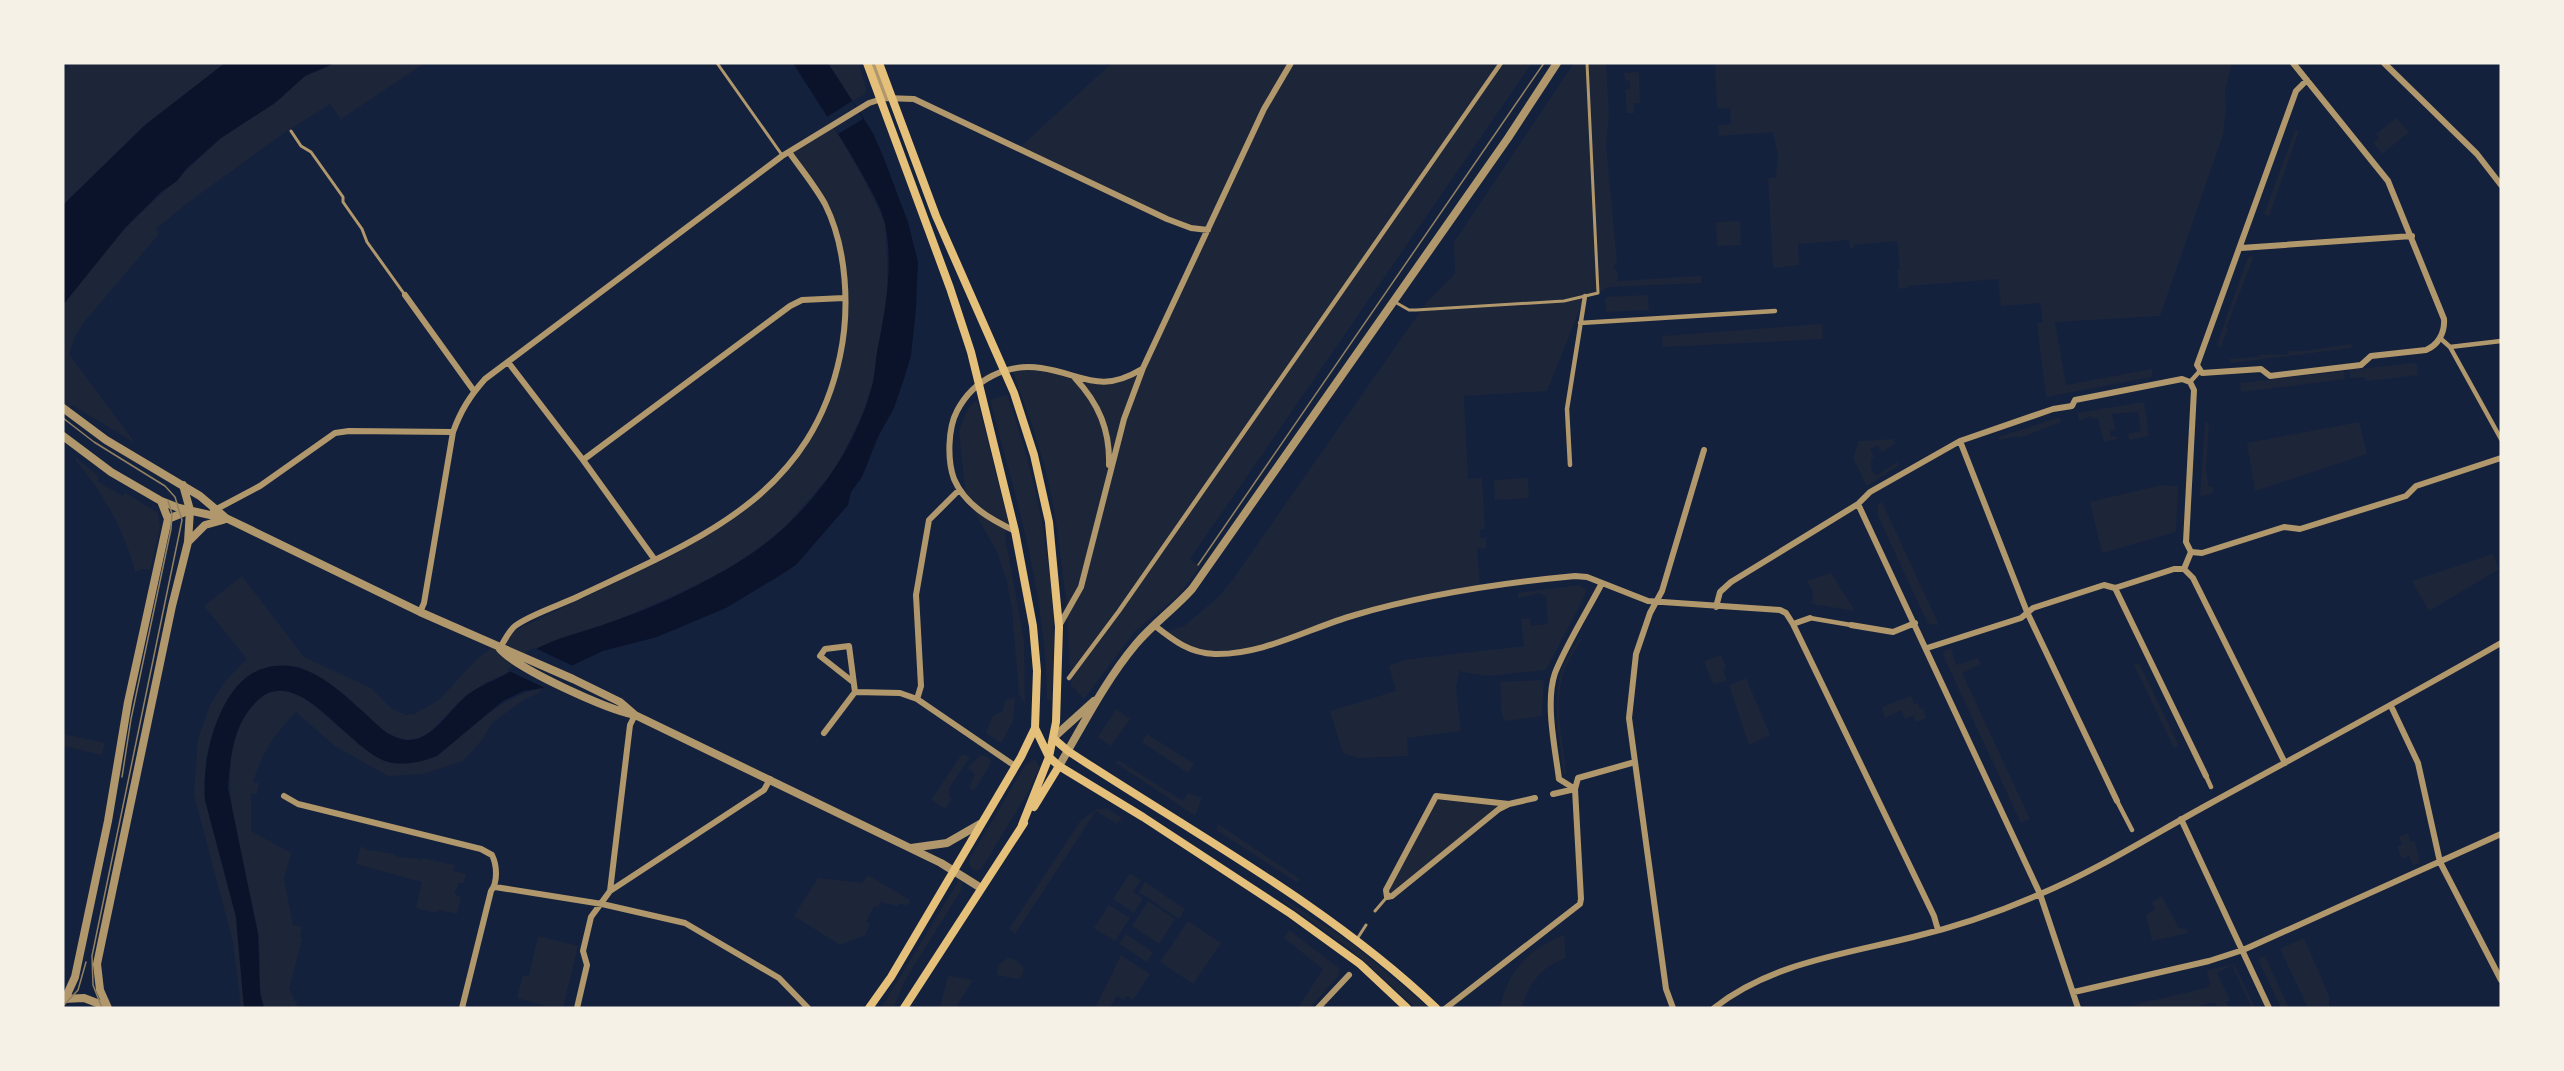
<svg xmlns="http://www.w3.org/2000/svg" width="2564" height="1071" font-family="'PT Sans',sans-serif">
<rect width="100%" height="100%" fill="#14213d"/>
<path fill="#1d2539" d="M71,63H225L145,125L63,205V72Z
M335,63H425L341,119L330,104L284,133L186,204L156,229L159,234L84,322L75,337L69,354L135,443L72,405L63,422V305L79,283L125,228L221,138L275,103L305,76Z
M828,63H859L866,88L865,94L852,101Z
M1112,63H1532L1190,559L1200,567L1178,596L1135,631L1084,699L1071,685L1066,600L1056,521L1047,475L1034,431L1012,369L1041,368L1107,382L1143,368L1208,230L1191,228L1019,148Z
M1574,63H1606L1609,114L1606,146L1617,261L1613,268L1617,271L1618,281L1701,276V283L1608,287L1593,296H1585L1547,391L1464,396L1468,479L1482,478L1485,529L1480,530V538H1486V548L1477,549L1480,587L1420,598L1241,653L1192,650L1164,633L1184,626L1216,599L1231,582L1426,303L1455,274L1454,242Z
M1715,63H2232L2225,91L2226,109L2223,135L2160,316L2055,322L2066,385L2152,369V377L2046,397L2037,323L2043,322L2040,303L2001,306L1998,279L1908,286L1907,288L1899,289L1897,269H1900L1897,241L1853,245V248H1850L1849,240L1798,244L1799,265L1773,268L1768,178L1776,177L1778,155L1773,132L1719,136L1718,126L1731,124L1730,108L1717,109Z
M1639,72L1640,103H1634V113H1627L1625,90L1630,88V82L1625,79L1624,73Z
M2396,118L2409,132L2382,154L2373,143L2379,138L2376,134Z
M833,126L863,177L885,223L887,259V304L873,382L864,410L841,458L831,474L779,534L726,570L673,596L610,623L537,648L511,671L485,683L457,704L429,733L420,738L406,740L386,733L344,695L300,667L279,666L214,727L206,759L205,800L236,917L244,1008H241L233,942L194,795L198,739L210,705L225,681L247,659L204,606L242,576L304,657L371,688L391,708L406,715L414,714L439,700L477,659L512,632L676,554L748,507L803,448L832,391L844,319L840,254L826,207L789,152Z
M2295,130L2299,131L2269,216L2264,214Z
M1740,221L1741,245L1717,246L1716,222Z
M2254,256L2226,328L2228,329L2220,349L2217,344L2248,257Z
M1648,295L1649,310L1606,312L1605,297Z
M1822,324L1823,339L1663,347L1662,336Z
M2351,344L2352,348L2231,363L2229,359L2260,357V355L2288,354V351H2305Z
M2413,363L2417,365L2418,375L2366,381L2365,377L2350,378V370Z
M2344,371L2345,379L2241,392L2240,383Z
M1007,395C1042,492 1060,595 1052,699L1047,700C1046,594 1017,502 990,400Z
M977,400L1008,520L1005,536L1024,641L1025,703L1019,694L1012,609L1007,582L997,552L966,497L959,431L968,408Z
M2144,402L2149,436L2129,440L2128,434L2141,431L2138,412L2112,414L2115,430L2110,431L2111,437L2116,436L2117,439L2104,442L2098,418L2092,419L2091,416L2079,421L2077,413Z
M2060,417L2061,422L2020,438L2018,436L1999,440V437Z
M2205,422L2209,423L2206,471L2209,487H2213L2214,493L2200,496Z
M2359,422L2367,454L2255,491L2247,443Z
M1893,439L1896,443L1882,452L1878,445L1870,449L1874,457L1871,459V469L1876,476L1897,462L1899,465L1867,486L1853,458L1859,441Z
M77,458L99,477L97,481L123,496L126,493L158,513L160,528L150,570L143,569L135,572C125,531 103,492 75,460Z
M1528,478L1529,498L1495,500L1494,480Z
M2162,485L2178,486L2176,532L2102,553L2090,502Z
M1882,502L1939,625L1928,624L1877,514L1878,505Z
M2493,554L2499,569L2429,611L2412,581Z
M1831,573L1855,611L1812,604L1813,591L1807,581Z
M1579,585L1585,589V595L1546,670L1485,676L1463,672L1460,669L1456,687L1461,731L1407,738L1408,756L1358,758L1343,753L1330,711L1396,691L1389,666L1404,660L1524,646L1521,619L1530,618L1531,626L1548,624L1546,597L1540,593L1518,598V593Z
M1579,639H1582C1576,649 1568,660 1564,671C1553,703 1563,741 1566,774H1564C1560,740 1552,705 1561,672C1565,660 1573,649 1579,639Z
M1951,648L1956,665L1978,658L1981,664L1962,673L2030,819L2021,823L1943,655L1944,651Z
M1721,655L1726,668L1723,670L1727,681L1713,684L1704,661Z
M2139,663L2179,746L2174,748L2134,665Z
M1746,678L1770,735L1749,745L1729,685Z
M1544,680L1542,716L1506,721L1502,716L1500,682Z
M543,688L539,693L523,700L492,723L482,740L463,761L423,774L388,776L335,746L296,712C275,733 262,753 253,782L259,783L257,794H251V831L291,853L284,879L293,925L302,927L300,937L302,939L289,989L299,1008H264C257,983 262,957 258,931C246,868 204,757 254,704C261,696 270,689 281,690C311,694 329,723 352,737C364,745 420,752 437,756C471,728 499,697 543,688Z
M1911,696L1914,704L1918,703L1920,709L1923,708L1926,718L1916,722L1913,716L1905,719L1901,710L1885,718L1882,707Z
M1015,698L1013,721L1001,743L986,733L993,716L1003,711L1005,700Z
M1116,709L1130,719L1111,746L1098,737Z
M63,734L105,743L102,755L63,746Z
M1147,734L1194,764L1188,773L1142,742Z
M962,754L970,757L949,788V796L952,799L945,809L931,800Z
M980,755L989,757L991,763L974,791L969,788L975,774L968,768Z
M1035,759L1040,767L1027,794L982,868L976,871L970,867L969,860L1025,765Z
M1118,760L1183,801L1188,793L1202,798L1195,816L1116,763Z
M1436,796L1509,804L1387,897L1386,890Z
M1107,808L1122,818L1117,824L1096,811L1015,934L1009,929L1081,820L1096,810Z
M1218,824L1300,879L1298,883L1216,830Z
M2408,833L2410,842L2415,841L2420,863L2413,865L2409,856L2402,859L2397,847L2402,844L2399,837Z
M361,846L367,850L390,853V855L391,853L398,857L420,859V862L422,858L455,865L453,871L466,874L464,883H459L454,894L461,897L457,914L440,910L435,913L416,908L422,882L356,864Z
M1130,873L1141,880L1133,892L1143,898L1134,913L1113,899Z
M868,875L910,900L907,906L900,903L897,906L881,902L878,907L874,906L866,922L870,924L865,935L840,945L794,916L818,878L862,883Z
M959,880L962,882L961,890L904,982L894,1007L881,1008Z
M1145,882L1185,909L1179,919L1139,892Z
M2162,896L2179,928L2187,929L2188,933L2152,941L2146,915L2155,909L2152,902Z
M1284,899L1353,944L1429,1008H1416L1350,949L1283,901Z
M1148,901L1175,919L1159,944L1132,926Z
M1109,905L1130,918L1115,941L1094,928Z
M1188,921L1221,943L1193,984L1160,962Z
M1289,930L1340,969L1338,977L1309,1008H1298L1323,969L1284,938Z
M1126,934L1153,952L1147,962L1119,944Z
M1564,935L1566,958C1542,966 1528,983 1522,1008H1500C1507,971 1530,948 1564,935Z
M538,936L578,946L563,1008H553L517,998L523,975L529,976Z
M2304,938L2329,996V1008H2308L2280,949Z
M1121,955L1150,974L1133,1000L1127,996L1123,1000L1117,996L1109,1008H1095Z
M2265,956L2289,1008H2281L2258,959Z
M1008,958L1016,960L1023,967V973L1020,978L1016,979L997,975L998,965Z
M2234,964L2255,1008H2252L2232,965L2217,973L2230,1000L2226,1002L2229,1008H2218L2215,1002L2192,1008H2121L2210,987L2207,970Z
M948,976L973,980L955,1008H940Z"/>
<path fill="#0b132b" d="M225,63H335L305,76L275,103L221,138L187,168L177,181L161,192L125,228L63,305V205L145,125Z
M793,63H828L873,133L883,156L908,222L918,262L916,309L911,356L904,379L894,408L878,437L862,477L851,492L848,505L796,565L779,576L726,608L657,637L603,651L573,665L543,688L524,691L503,701L437,756C422,762 404,766 388,762C349,752 297,658 255,703C233,726 230,758 228,788L258,934L260,993L264,1008H244L236,917L205,800C201,760 219,680 265,668C307,656 341,692 370,718C380,728 392,739 407,740C433,741 450,709 467,695C481,684 498,680 512,670C523,663 530,651 542,646C563,636 586,631 608,623C648,610 689,591 725,570C794,532 849,466 871,390C875,377 875,364 877,352C885,311 894,266 885,224C882,210 874,196 867,183C845,142 818,103 793,63Z"/>
<path fill="#14213d" d="M852,101L863,119L838,134L827,117Z
M533,647L575,667L545,688L507,670Z"/>
<g fill="none" stroke-linecap="round" stroke-linejoin="round">
<path stroke="#b1986c" stroke-width="3" d="M717,63L782,155
M291,131L301,146L311,152L343,197V202L362,229L367,242L405,295
M1395,302L1409,310H1416L1564,301L1598,293L1587,63
M1375,911L1387,897
M1357,939L1366,925"/>
<path stroke="#b1986c" stroke-width="4.5" d="M1580,323L1775,311
M2440,338L2450,347L2501,341
M2450,347L2501,439
M2190,382L2199,372
M1570,465L1567,409L1585,296
M1810,618L1851,625
M1069,678L1119,611L1501,63
M2206,776L2211,787
M2117,801L2132,830"/>
<path stroke="#b1986c" stroke-width="6" d="M873,63L885,98
M2293,63L2388,181L2444,319C2445,333 2438,345 2426,350L2371,356L2361,365L2270,376L2261,369L2202,373L2197,365L2296,91L2307,80
M2384,63L2477,154L2501,185
M2241,248L2412,236
M405,295L474,391
M508,362L583,460L655,560
M1075,378C1099,404 1110,430 1109,465
M1960,441L2027,612L2117,801
M583,460L790,306L802,300L844,298
M1858,504L2040,894L2078,1008
M213,511L260,486L335,433L349,431L453,432
M1015,531C990,519 965,505 954,479C947,460 948,428 957,411C973,380 1006,363 1041,368C1083,374 1099,395 1142,369
M2191,552L2202,553L2284,527L2300,529L2406,496L2416,486L2501,458
M2184,569L2193,578L2285,763
M2184,569L2191,552
M2115,588L2206,776
M1716,607L1720,592L1731,582L1858,504L1870,492L1960,441L2053,409L2072,406L2075,400L2182,379L2190,382L2194,390L2186,542L2191,552
M420,612L424,603L453,432C461,410 470,396 485,379L782,156L869,103L885,98L914,99L1167,219L1191,228L1208,230
M1793,624L1934,916L1938,930
M1154,625C1173,640 1189,653 1215,654C1264,655 1309,628 1355,615C1427,594 1501,583 1575,576L1587,577L1648,601L1780,610L1786,613L1793,624L1810,618
M1851,625L1893,632L1915,623
M1059,626L1081,587L1124,419L1143,368L1264,109L1291,63
M500,648C504,641 509,631 515,626C529,615 560,605 577,597C695,541 810,499 840,356C850,309 847,248 825,204C815,186 801,169 789,152
M1927,648L2021,618L2033,608L2104,585L2115,588L2174,569H2184
M853,682L820,656L825,649L849,646L855,692
M917,699L921,686L916,595L929,520L959,490
M2391,706L2418,763L2440,862L2501,980
M824,733L855,692L900,693L917,699L1015,766
M1575,789L1559,779C1555,748 1545,702 1555,673C1566,645 1588,610 1602,583
M1553,794L1575,789
M284,796L298,804L481,849L492,855C497,865 498,882 491,891L462,1008
M1509,804L1436,796L1386,890L1387,897L1392,896L1499,809L1509,804L1535,798
M2181,819L2269,1008
M495,887L602,904L685,923L779,978L808,1008
M610,891L764,790L770,779
M2074,992L2209,961L2243,950L2501,834
M577,1008L587,965L583,951L591,917L610,891L630,725L635,715
M1318,1008L1349,975
M1446,1008L1580,904L1581,899L1575,789L1578,778L1635,762
M1673,1008L1666,989L1629,718L1636,654L1650,613L1662,591L1704,450
M1714,1008C1771,963 1845,954 1913,937C1955,927 1999,912 2038,895C2098,870 2154,834 2211,803C2308,750 2405,698 2501,643"/>
<path stroke="#b1986c" stroke-width="8" d="M63,408L106,440L200,496L226,518
M63,436L111,472L161,501L179,508L228,519L420,612L573,679L620,702L635,715
M168,519L190,510
M189,541L205,525L223,520
M500,649C519,670 606,709 635,715L941,863L981,888
M1053,738L1094,701
M1059,766C1083,725 1105,681 1136,644C1153,624 1174,609 1192,589L1508,138L1557,63
M911,848L947,843L980,824
M63,999L84,998L105,1006
M65,999L75,977L108,821L128,702L168,519L161,501
M108,1008L100,990L97,964L172,606L188,542L190,510L183,485"/>
<path stroke="#e5c07b" stroke-width="8" d="M867,63L950,288L971,352L1015,531L1033,626L1037,671L1035,728L1021,757L891,977L869,1008
M879,63L936,216L1014,393L1034,455L1049,522L1059,627L1056,722L1049,757L1022,825
M1035,728L1049,757L1059,766L1143,817L1291,914L1360,964L1407,1008
M1053,738L1068,751C1191,832 1329,906 1436,1008
M1034,807L1059,766
M904,1008L1024,823"/>
<path stroke="#918062" stroke-width="1.5" d="M63,418L94,442L165,486L175,497L182,520L92,956L93,985L102,1008
M1198,565L1544,63
M122,777L131,719L171,529L172,514L168,501
M63,1006L78,990L86,962"/>
</g>
<rect width="2564" height="1071" fill="none" stroke="#f6f1e7" stroke-width="129"/>
</svg>
